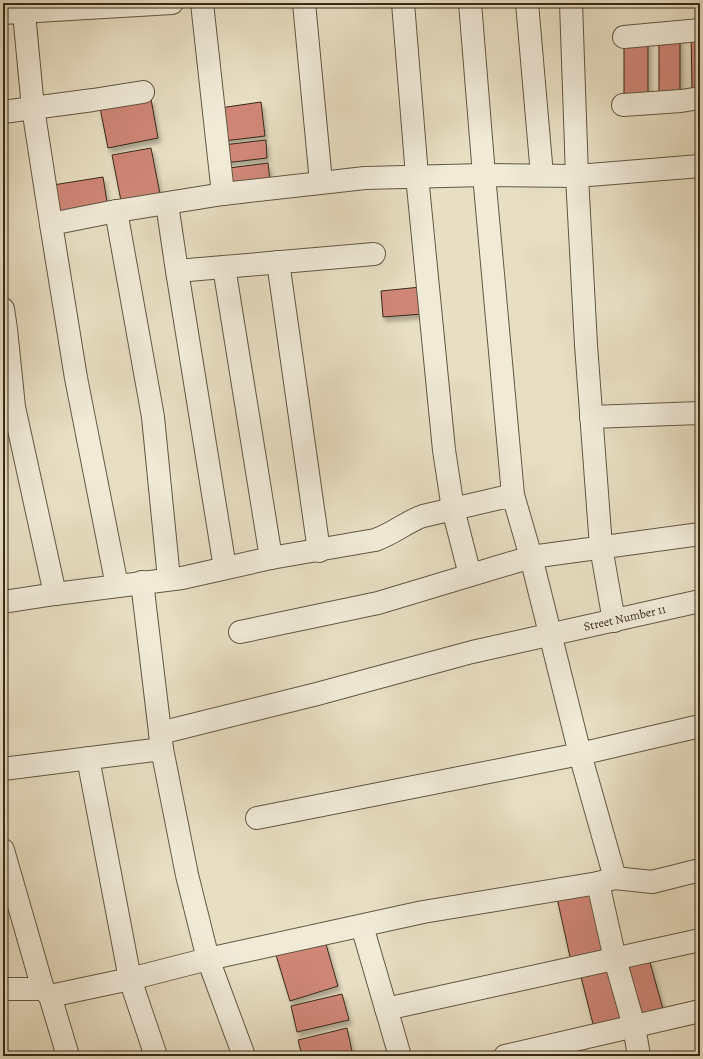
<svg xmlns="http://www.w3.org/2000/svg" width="703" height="1059" font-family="Alegreya,serif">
<defs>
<filter id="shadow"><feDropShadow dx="2.5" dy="4.5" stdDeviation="2" flood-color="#0004"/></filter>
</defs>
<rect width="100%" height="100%" fill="#e8dec2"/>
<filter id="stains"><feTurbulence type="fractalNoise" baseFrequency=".005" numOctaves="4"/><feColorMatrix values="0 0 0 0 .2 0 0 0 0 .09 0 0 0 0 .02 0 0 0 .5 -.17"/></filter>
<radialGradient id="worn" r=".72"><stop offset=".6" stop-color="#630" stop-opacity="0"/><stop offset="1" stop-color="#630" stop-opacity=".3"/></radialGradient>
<path fill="#cf8677" stroke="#372a18" filter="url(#shadow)" d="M691,34H700V90H692Z
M659,38H680V96H659Z
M624,42H648V98H624Z
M151,99L158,138L108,148L100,108Z
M261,102L265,136L224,141L220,108Z
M266,140L267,158L225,163L223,145Z
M151,148L161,199L122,206L112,155Z
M268,163L270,181L231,185L229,168Z
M103,177L108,208L58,216L53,185Z
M421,287L423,314L383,317L381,291Z
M592,890L607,958L572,966L557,898Z
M325,941L338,986L290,1001L276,955Z
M649,959L663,1009L634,1017L620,967Z
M608,965L622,1020L594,1028L580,973Z
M342,994L349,1020L297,1032L291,1006Z
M347,1028L353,1056H302L298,1040Z"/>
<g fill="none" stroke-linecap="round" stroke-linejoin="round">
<defs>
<g id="minor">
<path d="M23,3L33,108L51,224"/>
<path d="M202,3L223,194"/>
<path d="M304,3L321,182"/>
<path d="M403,3L417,176L444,450L453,509L470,575"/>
<path d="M470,3L484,175L513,495"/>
<path d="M527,3L542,175"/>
<path d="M3,13L172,3"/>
<path d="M624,37L700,30"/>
<path d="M623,105L681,101L700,98"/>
<path d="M3,112L93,100L143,92"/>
<path d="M167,204L177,271L374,254"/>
<path d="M116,211L153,417L169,579"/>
<path d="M278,262L319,551"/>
<path d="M224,267L271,558"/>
<path d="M177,271L225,568"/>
<path d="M3,309L6,329L14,407L55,594L3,602"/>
<path d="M591,417L700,413"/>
<path d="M142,582L162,749L187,875L208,959L244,1056"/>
<path d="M117,586L76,378L51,224L111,212L223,194L365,178L484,175L577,176L571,3"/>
<path d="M55,594L182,578L271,558L375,540C393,534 406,522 423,516L513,495L531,557L580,754L700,726"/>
<path d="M614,621L601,547L586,345L577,176L700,166"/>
<path d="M240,632L378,603L531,557L700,534"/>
<path id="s1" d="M160,733L317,694L472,652L700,601"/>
<path d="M88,758L130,979L156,1056"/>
<path d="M3,769L162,749"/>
<path d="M257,818L580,754L615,878"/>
<path d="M3,850L43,989"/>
<path d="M598,883L615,959L634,1026L639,1056"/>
<path d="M362,926L400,1056"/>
<path d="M3,989H43L50,996L130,979L208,959L423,912L598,883L615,878L652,882L700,870"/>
<path d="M50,996L68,1056"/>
<path d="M386,1009L700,940"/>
<path d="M505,1056L700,1011"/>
</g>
</defs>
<use href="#minor" stroke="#635742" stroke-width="24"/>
<use href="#minor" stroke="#f0ead7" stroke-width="22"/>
</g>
<g text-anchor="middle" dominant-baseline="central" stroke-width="3" stroke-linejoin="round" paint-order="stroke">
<g font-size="12" fill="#372a18" stroke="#f0ead7">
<text stroke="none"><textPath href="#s1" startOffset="479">Street Number 11</textPath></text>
</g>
</g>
<rect width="703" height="1059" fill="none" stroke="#e8dec2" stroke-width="16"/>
<rect x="4" y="4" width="695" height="1051" fill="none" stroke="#372a18" stroke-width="2"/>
<rect x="8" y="8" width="687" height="1043" fill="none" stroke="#372a18"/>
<rect width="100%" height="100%" filter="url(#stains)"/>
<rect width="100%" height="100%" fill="url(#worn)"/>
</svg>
